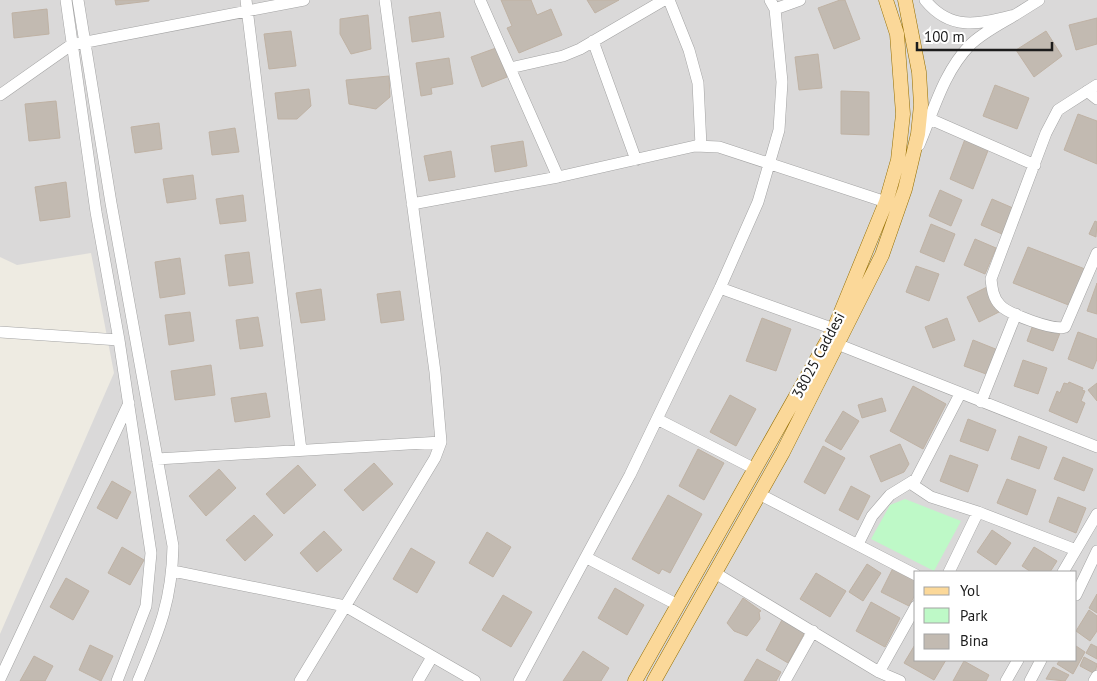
<svg xmlns="http://www.w3.org/2000/svg" width="1097" height="681" font-family="'PT Sans',sans-serif">
<rect width="100%" height="100%" fill="#eeebe2"/>
<path fill="#dad9d9" fill-rule="evenodd" d="M0,0H1097V681H0V634L114,373L91,253L17,265L0,257ZM916,572H1076V660H916Z"/>
<path fill="#bef9c7" d="M905,499L961,521L934,571L871,539L890,505Z"/>
<path fill="#c2bab1" stroke="#bfb2a4" d="M115,0H149V1L116,5Z
M501,0H531L537,15L551,9L562,35L519,53L507,28L512,26Z
M587,0H619L595,13Z
M840,0H845L860,39L834,49L818,8Z
M47,9L49,34L14,38L12,13Z
M440,12L444,37L412,42L409,17Z
M368,15L371,49L351,54L340,34V19Z
M1097,18V44L1076,50L1069,25Z
M291,31L296,66L269,69L264,34Z
M1046,31L1062,56L1034,77L1016,50Z
M496,48L507,77L482,87L471,57Z
M818,54L822,88L799,90L795,57Z
M449,58L453,84L431,88L432,94L421,96L416,63Z
M389,76L390,97L376,109L349,104L346,80Z
M995,85L1029,98L1017,129L983,116Z
M309,89L311,106L297,119H278L275,93Z
M841,91L869,92V135L841,134Z
M56,101L60,138L29,141L25,104Z
M1078,114L1097,121V164L1064,150Z
M159,123L162,149L135,153L131,127Z
M235,128L239,152L212,155L209,132Z
M965,139L989,148L973,189L950,179Z
M523,141L527,166L495,172L491,146Z
M451,151L455,177L429,181L424,156Z
M193,175L196,199L167,203L163,179Z
M66,182L70,217L40,221L35,187Z
M940,190L962,200L951,226L929,216Z
M243,195L246,221L220,224L216,199Z
M992,199L1013,208L1002,234L981,225Z
M1095,221L1097,222L1096,237L1089,234Z
M931,224L955,234L944,262L920,252Z
M975,239L996,248L985,274L964,265Z
M1028,247L1085,269L1071,306L1013,283Z
M249,252L253,283L229,286L225,255Z
M180,258L185,294L160,298L155,262Z
M916,266L939,274L929,301L906,292Z
M1097,283V314L1087,311Z
M989,286L1001,311L979,322L967,297Z
M321,289L325,320L301,323L296,293Z
M400,291L404,320L381,323L377,294Z
M190,312L194,341L169,345L165,315Z
M258,317L263,346L240,349L236,320Z
M762,318L791,329L776,371L746,361Z
M947,318L955,340L933,348L925,327Z
M1034,322L1060,333L1053,351L1027,341Z
M1078,332L1097,339V359L1093,369L1068,359Z
M973,340L998,350L989,375L964,366Z
M1023,360L1047,368L1038,394L1014,386Z
M211,365L215,395L175,400L171,371Z
M1069,382L1083,388L1082,390L1085,391L1081,401L1085,403L1077,423L1049,411L1057,391L1060,393L1064,383L1068,384Z
M1097,383V401L1088,390Z
M913,386L946,404L923,449L890,431Z
M266,393L270,417L235,422L231,398Z
M730,395L756,409L736,446L710,432Z
M882,398L886,411L862,418L858,405Z
M843,411L859,421L841,450L825,441Z
M968,419L996,430L988,451L960,441Z
M1019,436L1047,447L1039,469L1011,459Z
M900,444L909,464L904,472L881,482L870,456Z
M823,446L845,458L825,494L804,482Z
M698,449L724,463L704,500L679,486Z
M950,455L978,465L968,492L940,481Z
M1063,457L1093,469L1084,491L1054,479Z
M374,463L393,484L363,511L344,490Z
M298,465L316,485L284,514L266,494Z
M219,469L236,488L206,516L189,496Z
M1007,479L1036,490L1027,515L997,503Z
M112,481L131,492L117,519L97,508Z
M851,486L870,496L858,520L839,510Z
M668,495L702,514L670,573L662,569L659,574L632,559Z
M1058,497L1086,508L1076,533L1049,522Z
M254,515L273,535L245,561L226,540Z
M992,530L1011,543L996,565L977,552Z
M324,531L342,550L317,572L300,553Z
M487,532L511,547L493,577L469,563Z
M122,547L144,560L130,585L108,573Z
M1034,547L1057,561L1050,572H1031L1022,566Z
M411,548L435,562L417,593L393,579Z
M867,564L881,573L863,601L849,592Z
M894,566L916,577V593L909,606L881,592Z
M816,573L846,591L830,617L800,599Z
M66,578L89,591L73,620L50,607Z
M615,588L644,605L627,635L598,618Z
M1097,594V613L1089,608Z
M503,595L532,612L511,647L482,630Z
M743,598L761,611L759,612L760,619L747,636L734,631L727,623Z
M871,602L900,618L885,647L856,631Z
M1089,610L1097,616V631L1090,641L1076,631Z
M783,618L806,630L788,663L766,650Z
M916,643V660H946L934,680L904,663Z
M1091,644L1097,647V659L1086,653Z
M90,645L113,656L101,681L79,670Z
M1076,646L1085,652L1073,674L1057,664L1060,660H1076Z
M583,651L609,668L601,681H563Z
M34,656L53,666L45,681H20Z
M1084,657L1097,664L1095,674L1080,666Z
M757,659L781,672L776,681H744Z
M964,661L989,675L986,681H953Z
M1053,667L1069,675L1065,681L1046,679Z"/>
<g fill="none" stroke-linecap="round" stroke-linejoin="round">
<defs>
<path id="minor" d="M66,0L96,212L119,340L151,553L146,606L117,681
M78,0L111,203L173,546C172,601 159,631 138,681
M246,0L301,450
M480,0L558,177
M669,0L689,50L698,83L701,146
M775,9L800,0
M1015,15L1039,0
M593,41L636,160
M510,68L563,56L580,49L664,0
M1097,85L1058,110L1046,133L991,279C992,288 993,298 1000,305C1008,314 1054,331 1065,327L1097,253
M1087,91L1097,99
M0,95L71,45L304,0
M930,119L1035,165
M919,145C934,110 943,73 970,45C982,33 1000,24 1015,15C979,24 951,32 925,0
M412,204L558,177L695,146L719,147L886,202
M720,288L834,329
M0,332L119,340
M837,344L1097,447
M981,402L1016,314
M657,419L755,469
M157,459L441,442
M910,483L931,497L978,512L1076,550
M759,494L916,575
M858,544L872,516L890,495L916,479L960,394
M587,558L678,605
M173,571L345,606L475,681
M949,572L978,512
M1063,572L1097,514
M715,573L879,672L900,681
M1076,595L1097,551
M879,672L916,606
M0,679L129,403
M300,681L435,458L441,442L435,372L385,0
M418,681L432,657
M519,681L630,475L720,288L758,202L779,130L782,82L775,9L770,0
M785,681L813,631
M1006,681L1018,660
M1030,681L1041,660
M1094,681L1097,676"/>
<path id="major" d="M635,681L834,329L886,202L898,160L903,114L897,34L886,0
M654,681L783,452L882,255L905,189L918,134L921,105L919,72L905,0"/>
</defs>
<use href="#minor" stroke="#a3a3a3" stroke-width="12"/>
<use href="#major" stroke="#946e01" stroke-width="15"/>
<use href="#minor" stroke="#fff" stroke-width="11"/>
<use href="#major" stroke="#fbd899" stroke-width="14"/>
</g>
<g text-anchor="middle" dominant-baseline="central" stroke-width="4.5" stroke-linejoin="round" paint-order="stroke">
<g font-size="15" fill="#1c1c1c" stroke="#fff">
<text transform="translate(818 355) rotate(-62)">38025 Caddesi</text>
</g>
</g>
<rect x="914" y="571" width="162" height="90" fill="#ffffff" stroke="#a4a4a4"/>
<rect x="924" y="587" width="25" height="8" fill="#fbd899" stroke="#a4a4a4"/>
<text x="960" y="596" font-size="15" fill="#1c1c1c">Yol</text>
<rect x="924" y="608" width="25" height="15" fill="#bef9c7" stroke="#a4a4a4"/>
<text x="960" y="621" font-size="15" fill="#1c1c1c">Park</text>
<rect x="924" y="634" width="25" height="15" fill="#c2bab1" stroke="#a4a4a4"/>
<text x="960" y="646" font-size="15" fill="#1c1c1c">Bina</text>
<path d="M917 42v8h135v-8" fill="none" stroke="#1c1c1c" stroke-width="2.5"/>
<text x="924" y="42" font-size="15" fill="#1c1c1c" stroke="#ffffff" stroke-width="4" paint-order="stroke">100 m</text>
</svg>
